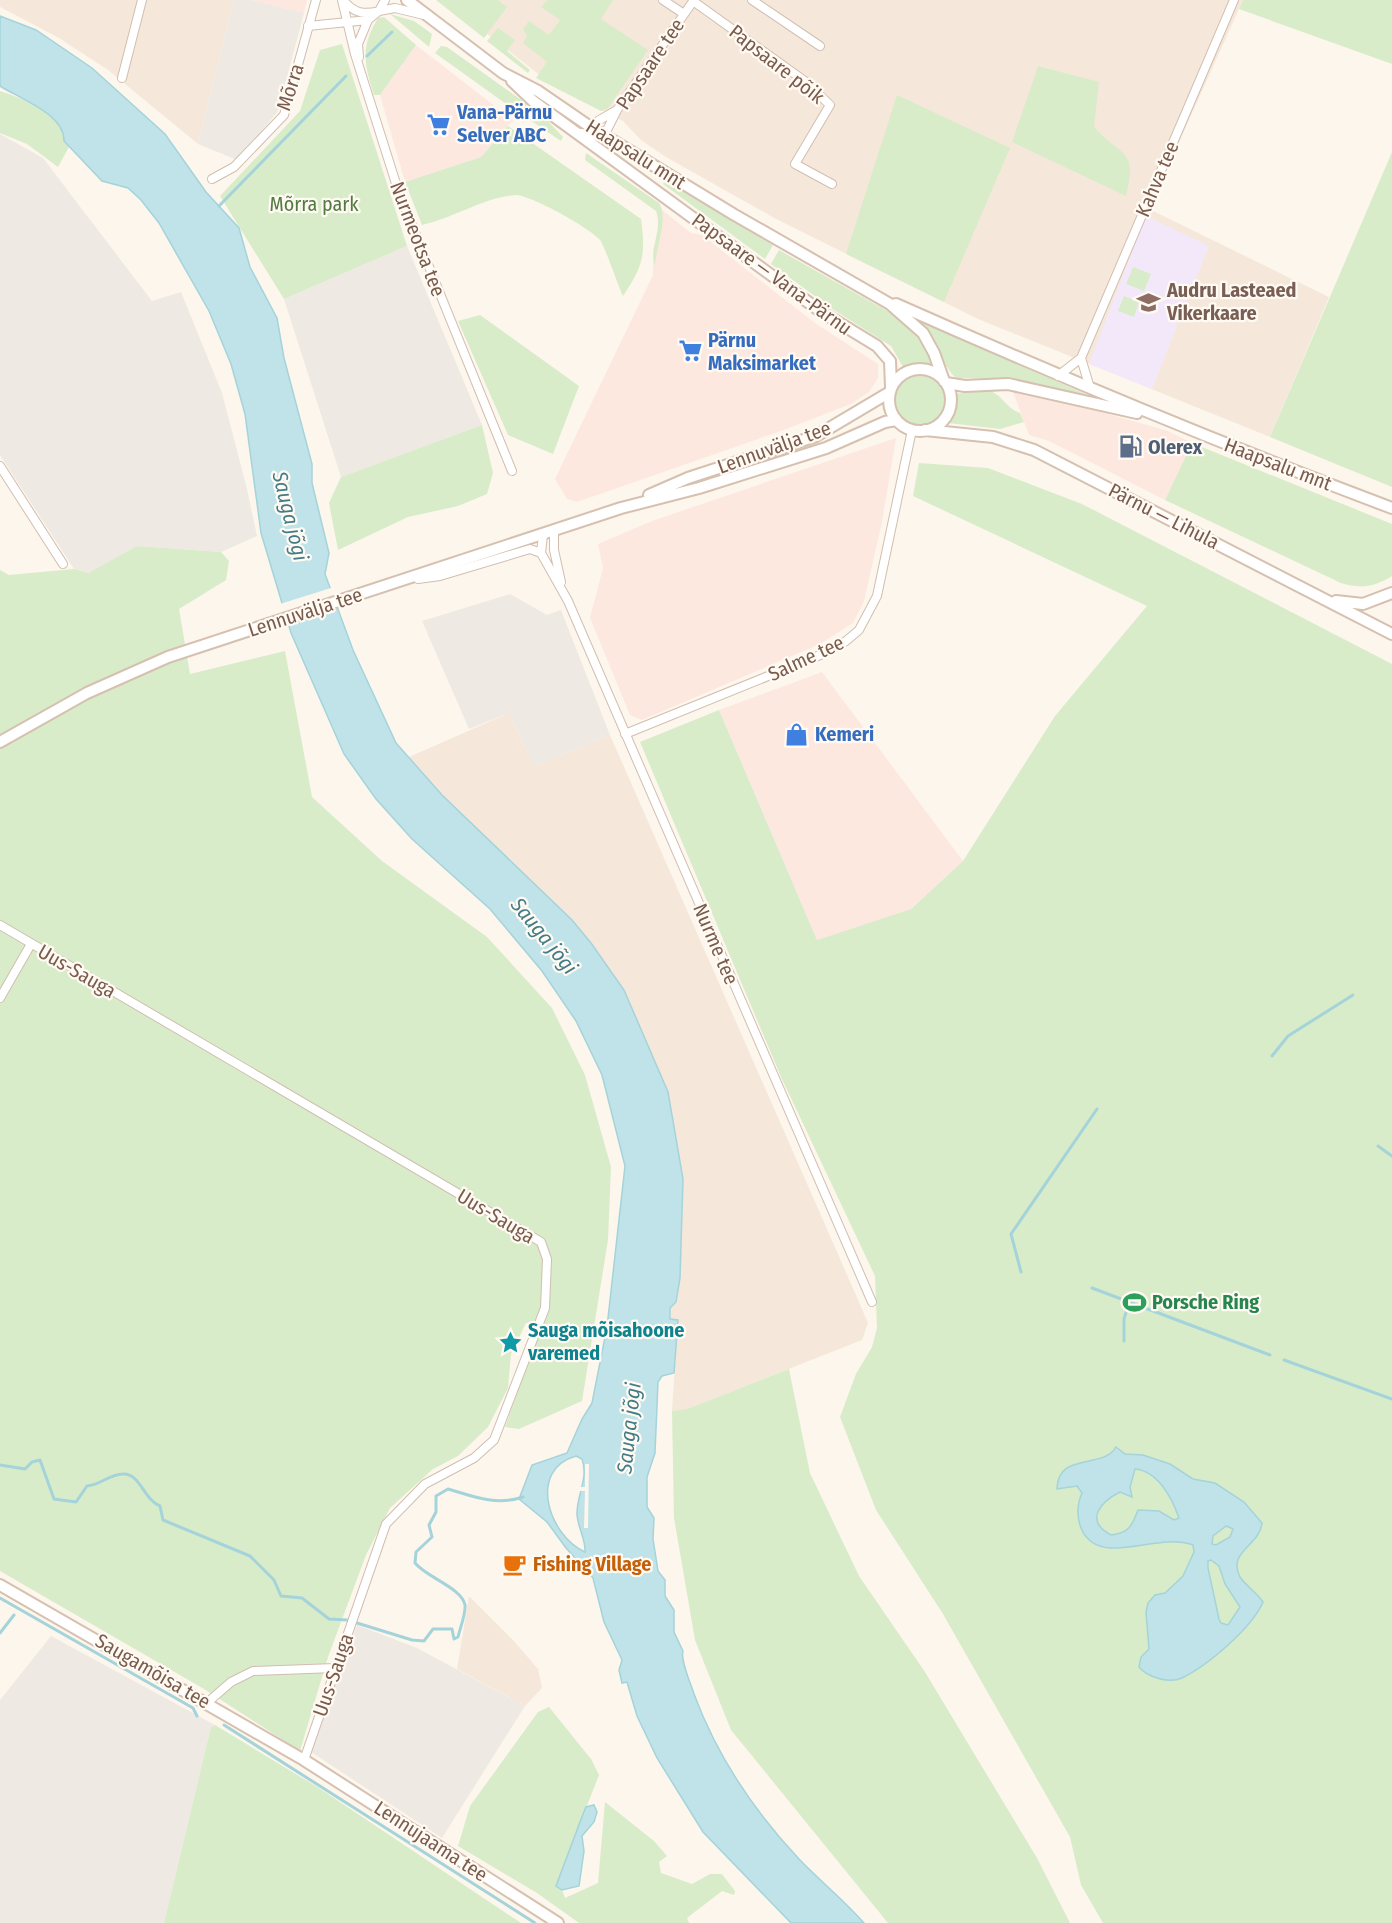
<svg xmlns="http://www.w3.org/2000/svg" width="1392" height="1923" font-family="'Fira Sans Condensed',sans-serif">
<rect width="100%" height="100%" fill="#fdf6ec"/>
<path fill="#f5e8da" d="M0,0H234L198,144L108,70L59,38L0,7Z
M444,0H1243L1149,209L1329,297L1270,437L978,319L776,219L666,157L641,140L623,121L552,85Z
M509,713L534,766L610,735L859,1302L868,1323L862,1340L687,1409L672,1411L678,1321L670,1319V1308L676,1302L680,1278L683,1179L668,1092L624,990L572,920L442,795L409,757Z
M469,1596L513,1640L538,1669L542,1688L525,1706L457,1669Z"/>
<path fill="#fde8e0" d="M251,0H307L304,13Z
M416,45L513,120L481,157L405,182L380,95Z
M661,209L691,233L702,235L815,323L878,364V378L869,392L851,404L781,431L577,502L567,499L555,479L653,275V249L660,225Z
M1013,392L1091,409L1168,431L1192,443L1165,500L1049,441L1029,435Z
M896,438L882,522L864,601L853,623L820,644L642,720L630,715L590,618L603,568L598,544L652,521Z
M822,672L963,861L911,909L817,940L719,710Z"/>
<path fill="#efe9e4" d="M234,0H251L304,13L278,111L237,160L198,144Z
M0,134L43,158L152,301L181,292L222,393L246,485L257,536L221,552L137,546L88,573L74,569L0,455Z
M407,246L482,425L341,477L284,299Z
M510,594L547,615L561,610L610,735L534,766L509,713L469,729L422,621Z
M357,1625L417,1648L525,1706L442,1838L311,1752Z
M51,1636L215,1725L211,1727L164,1923H0V1700Z"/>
<path fill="#f3e8fa" d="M1146,216L1209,246L1152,389L1089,364Z"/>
<path fill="#d8ecc9" d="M436,0H498L507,7L484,38Z
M547,0H613L601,19L648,50L608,108L601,111L536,78L547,62L523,43L527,36L523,29L529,21L549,35L560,20L541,7Z
M1243,0H1392V64L1239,9Z
M390,14L414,21L432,34L429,47Z
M384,17L416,45L380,95H374C364,63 360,48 378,18Z
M498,28L515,40L507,51L530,70L528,73L487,41Z
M342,44L407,246L284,299L220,196L300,111L320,50Z
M441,46L447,47L527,104L523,116L435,53Z
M1038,66L1099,82L1094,127C1122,158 1138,148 1126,196L1012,142Z
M0,91C22,98 65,115 64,141L69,147L58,167L27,144L0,133Z
M897,95L1010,148L944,302L846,254Z
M532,110L543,116L563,137L561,141L530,120Z
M508,126L641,219C646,255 643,266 623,296C617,283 606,249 600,240C590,228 529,194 515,195C483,198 454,218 422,225L405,182L481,157Z
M1392,152V487L1270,437Z
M586,153L659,203C669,216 656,247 655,266C649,248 663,229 656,211L585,160Z
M665,180L773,245L765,259L663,184Z
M779,250L905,321L915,332L935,366L924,364L903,367L891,346L834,310L771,264Z
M1133,267L1151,274L1144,291L1126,284Z
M1124,296L1139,302L1134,317L1118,311Z
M480,315L579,386L553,454L508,435L458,321Z
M923,323L1090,396L1015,379L957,378C945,372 933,336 923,323Z
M895 400a25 25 0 1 1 50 0a25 25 0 1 1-50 0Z
M987,390C1002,393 1005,408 1020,413L1024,422L1000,429L948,423L952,415L955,394Z
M482,425L493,473L487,494L458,506L408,517L338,550L329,503L341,477Z
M1192,443L1392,524V576C1375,587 1360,589 1341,583L1165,500Z
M919,463L988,468L1082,504L1392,664V1923H1103L1081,1885L1070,1837L943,1614L876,1510L840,1417L856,1374L872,1347L877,1328L875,1276L781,1077L640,742L719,710L817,940L911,909L963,861L1055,716L1147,606L913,496Z
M137,546L221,552L229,561L226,580L179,609L190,674L285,651L312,797L382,861L487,937L552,1008L585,1075L611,1167L608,1240L582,1401L519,1429L505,1427L543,1322L526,1323L511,1354L508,1388L488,1427L458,1456L433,1469L390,1508L366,1555L328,1657L300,1751L204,1689L0,1571V570L9,575L74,569L88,573Z
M789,1369L810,1473L859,1576L925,1672L1037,1858L1070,1923H888L731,1730L695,1640L674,1518L672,1411L687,1409Z
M549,1707L591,1759L599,1775L556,1885L562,1890L565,1898L598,1883L605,1802L654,1841L667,1856L659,1862L661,1873L692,1884L710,1874H722L735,1891L734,1895L722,1891L687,1918L689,1923H579L537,1893L458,1846L470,1806L538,1712Z
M215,1725L319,1788L521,1923H164L211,1727Z"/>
<path fill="#bfe3e8" stroke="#a5d3da" stroke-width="1.5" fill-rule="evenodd" d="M0,16L36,30L92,68L165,134L206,192L239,228L250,267L277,318L284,358L312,464V483L329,553L325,574L353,650L396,743L442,795L572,920L591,943L624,990L668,1092L683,1179L680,1278L676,1302L670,1308V1319L678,1320L674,1373L662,1376L658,1382L655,1453L647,1477V1507L654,1518L653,1539L658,1571L665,1580V1596L674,1610V1632L683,1651C680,1660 691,1684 694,1694C717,1756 754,1811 799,1859C820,1881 844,1900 864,1923H791L703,1832L657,1758L637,1716L627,1682L622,1683L619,1670L622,1660L604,1622L593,1578L566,1548L547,1522L519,1499L532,1465L567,1453L582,1419L592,1403L607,1327L625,1166L602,1075L576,1021L542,971L490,909L412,839L376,799L344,754L291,633L261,533L245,414L231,364L209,311L159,223L141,200L128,188L102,181L64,141C65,114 20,99 0,86ZM576,1456L582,1459C589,1479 576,1496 577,1515C578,1528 586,1540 585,1552C549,1536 527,1470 576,1456Z
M1116,1447L1125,1454L1143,1455L1170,1464L1193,1479L1215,1483L1244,1502L1262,1523C1260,1546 1227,1551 1240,1577C1245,1585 1257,1593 1263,1602C1252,1628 1207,1666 1182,1678C1169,1684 1147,1677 1139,1667L1141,1657L1149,1649L1146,1612L1148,1603L1155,1595L1165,1593L1183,1576L1194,1552L1193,1545C1167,1536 1138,1549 1110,1548C1080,1546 1072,1515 1082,1493L1077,1486L1057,1489C1058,1451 1103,1470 1116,1447ZM1135,1469C1158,1471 1172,1498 1179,1518L1174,1520L1159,1511L1138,1510C1132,1526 1129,1533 1111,1535C1083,1520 1102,1501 1120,1492L1132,1497L1130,1487ZM1226,1526L1233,1529L1230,1537L1216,1545L1212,1544L1213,1536ZM1211,1560L1219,1566L1225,1584L1240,1607L1228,1625L1221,1623L1219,1619L1208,1568V1561Z
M594,1805L597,1812L594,1822L582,1836L584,1851L579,1886L562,1890L556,1886L583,1814L586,1807Z"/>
<path fill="#fdf6ec" d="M334,587L340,607L286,625L280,604Z
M585,1464H589L588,1528H584L585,1491H579L580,1487H585Z"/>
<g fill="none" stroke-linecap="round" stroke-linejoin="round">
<path stroke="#a5d3da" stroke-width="3" d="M367,56L392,32
M219,206L346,76
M1272,1056L1288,1036L1353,995
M1378,1146L1392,1156
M1021,1272L1011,1234L1097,1109
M1092,1288L1270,1355
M1124,1341V1319L1129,1303
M1284,1360L1392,1399
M0,1465L25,1469L32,1462L40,1460L54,1499L76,1502L87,1486C100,1485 110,1474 123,1474C140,1473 144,1500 160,1506L163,1520L250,1556L274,1580L281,1596L302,1598L329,1619L347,1620
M0,1598L193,1708L197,1716
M357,1623L412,1640L424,1641L433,1629H452L454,1639L458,1637C460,1628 466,1614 465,1605C462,1588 426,1577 415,1563L416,1552L432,1537L429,1525L436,1512V1496L448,1489C475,1497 496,1506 523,1497
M0,1633L14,1615
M224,1725L535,1923"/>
<defs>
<path id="street" d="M342,0L355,54L399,193L512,471
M663,0L684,14
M752,0L820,46
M344,1C354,13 364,15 379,11L385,0
M693,1L806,82L830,105L795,164L832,184
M308,26L368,20L379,11L395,8L424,15
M359,57L358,44L368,20
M122,78L142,0
M589,126L617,110
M581,133L597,136L607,130L617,110L694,0
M212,179L234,167L284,115L316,0
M1081,358L1090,388
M1058,376L1081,358L1234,0
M0,466L63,564
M554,531V550L561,582
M541,553L543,535
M418,579L440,576L530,549L541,553L568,601L872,1302
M625,734L825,653L846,641L859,630L877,596L912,430
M0,925L541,1242L547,1259L545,1308L494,1440L474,1458L425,1484L386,1524L304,1760
M0,998L31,944
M208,1702L231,1682L253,1671L335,1668"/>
<path id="secondary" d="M407,0L503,73L538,91L589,126L733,214L890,304L923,333L934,353L944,381
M512,81L533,101L823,313L877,346L890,361L891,387
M896,304C1060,377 1224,445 1392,508
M889 400a31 31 0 1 1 62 0a31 31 0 1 1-62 0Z
M946,383L965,386L1008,384L1137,413
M925,430L993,437L1034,450L1392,634
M649,495L688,478L816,436L890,392
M1336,601L1363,604L1392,593
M0,742L87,693L168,657L621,508L699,488L826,448L885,422L896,420
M0,1585L304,1760L558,1923"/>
</defs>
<use href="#street" stroke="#d1beb0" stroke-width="10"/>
<use href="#secondary" stroke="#d6c0b0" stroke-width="14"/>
<use href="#street" stroke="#fff" stroke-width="8"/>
<use href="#secondary" stroke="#fff" stroke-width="10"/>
</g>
<defs>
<symbol id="supermarket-bare" viewBox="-9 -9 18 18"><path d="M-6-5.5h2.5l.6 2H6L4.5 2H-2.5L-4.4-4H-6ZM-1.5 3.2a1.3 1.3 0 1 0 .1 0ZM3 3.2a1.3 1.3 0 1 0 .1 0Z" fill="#3f7fe0" stroke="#fffaf3" stroke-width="2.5" paint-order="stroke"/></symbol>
<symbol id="school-bare" viewBox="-9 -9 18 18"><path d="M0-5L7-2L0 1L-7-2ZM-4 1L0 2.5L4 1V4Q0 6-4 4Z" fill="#8d6e63" stroke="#fffaf3" stroke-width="2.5" paint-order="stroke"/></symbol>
<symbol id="fuel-bare" viewBox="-9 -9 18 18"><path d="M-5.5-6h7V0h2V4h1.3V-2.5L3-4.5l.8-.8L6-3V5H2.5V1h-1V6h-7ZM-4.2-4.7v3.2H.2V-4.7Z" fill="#5c6f8a" stroke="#fffaf3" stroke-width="2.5" paint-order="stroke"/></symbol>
<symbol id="shop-bare" viewBox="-9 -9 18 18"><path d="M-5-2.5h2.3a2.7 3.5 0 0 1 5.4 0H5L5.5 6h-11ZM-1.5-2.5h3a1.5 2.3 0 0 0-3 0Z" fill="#3f7fe0" stroke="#fffaf3" stroke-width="2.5" paint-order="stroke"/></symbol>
<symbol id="stadium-bare" viewBox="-9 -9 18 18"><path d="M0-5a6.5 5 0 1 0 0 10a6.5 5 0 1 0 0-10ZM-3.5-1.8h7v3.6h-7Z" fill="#2e9e5b" stroke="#fffaf3" stroke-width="2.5" paint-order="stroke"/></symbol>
<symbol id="sight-bare" viewBox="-9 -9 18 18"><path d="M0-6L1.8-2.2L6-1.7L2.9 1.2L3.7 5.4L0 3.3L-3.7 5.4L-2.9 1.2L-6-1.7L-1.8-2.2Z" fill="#0f9aa8" stroke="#fffaf3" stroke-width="2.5" paint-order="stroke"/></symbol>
<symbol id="cafe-bare" viewBox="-9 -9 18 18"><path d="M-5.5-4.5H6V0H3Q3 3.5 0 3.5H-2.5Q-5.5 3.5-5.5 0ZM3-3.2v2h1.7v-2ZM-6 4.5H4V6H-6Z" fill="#e8710a" stroke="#fffaf3" stroke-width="2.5" paint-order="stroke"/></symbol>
</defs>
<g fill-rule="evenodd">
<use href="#supermarket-bare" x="422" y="108" width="33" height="33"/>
<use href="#school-bare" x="1132" y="286" width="33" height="33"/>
<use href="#supermarket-bare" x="674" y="334" width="33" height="33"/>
<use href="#fuel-bare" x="1114" y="430" width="33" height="33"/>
<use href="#shop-bare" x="780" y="718" width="33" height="33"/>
<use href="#stadium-bare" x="1118" y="1286" width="33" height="33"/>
<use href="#sight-bare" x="494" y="1326" width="33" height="33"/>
<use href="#cafe-bare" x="498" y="1548" width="33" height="33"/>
</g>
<g text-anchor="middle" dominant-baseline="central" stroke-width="4.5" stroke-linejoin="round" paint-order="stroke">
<g font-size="20" fill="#7a5c4d" stroke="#fffaf3">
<text transform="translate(650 64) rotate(-56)">Papsaare tee</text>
<text transform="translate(777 64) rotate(38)">Papsaare põik</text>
<text transform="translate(290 87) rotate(-72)">Mõrra</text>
<text transform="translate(636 154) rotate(32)">Haapsalu mnt</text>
<text transform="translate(1157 179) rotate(-67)">Kahva tee</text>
<text transform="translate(418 239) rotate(69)">Nurmeotsa tee</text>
<text transform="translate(772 274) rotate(36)">Papsaare — Vana-Pärnu</text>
<text transform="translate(774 447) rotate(-20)">Lennuvälja tee</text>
<text transform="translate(1278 464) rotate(21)">Haapsalu mnt</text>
<text transform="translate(1164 516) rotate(27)">Pärnu — Lihula</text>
<text transform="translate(305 612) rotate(-18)">Lennuvälja tee</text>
<text transform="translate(806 658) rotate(-25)">Salme tee</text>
<text transform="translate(716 944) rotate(67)">Nurme tee</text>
<text transform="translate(77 971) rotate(30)">Uus-Sauga</text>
<text transform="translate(496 1216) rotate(31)">Uus-Sauga</text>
<text transform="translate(153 1671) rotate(30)">Saugamõisa tee</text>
<text transform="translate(333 1675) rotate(-71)">Uus-Sauga</text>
<text transform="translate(431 1841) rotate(33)">Lennujaama tee</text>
</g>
<g font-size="20" font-weight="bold" fill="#366cbe" stroke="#fffaf3" text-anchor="start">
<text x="457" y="112">Vana-Pärnu<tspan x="457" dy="23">Selver ABC</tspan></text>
<text x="708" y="340">Pärnu<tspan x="708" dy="23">Maksimarket</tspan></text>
<text x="815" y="734">Kemeri</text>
</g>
<g font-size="20" fill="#537a41" stroke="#fffaf3">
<text x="314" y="204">Mõrra park</text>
</g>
<g font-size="20" font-weight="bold" fill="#785e54" stroke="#fffaf3" text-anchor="start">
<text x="1167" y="290">Audru Lasteaed<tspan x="1167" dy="23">Vikerkaare</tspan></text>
</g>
<g font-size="20" font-weight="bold" fill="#4e5e75" stroke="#fffaf3" text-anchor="start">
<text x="1148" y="447">Olerex</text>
</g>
<g font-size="20" font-weight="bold" fill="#27864d" stroke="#fffaf3" text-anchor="start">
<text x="1152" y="1302">Porsche Ring</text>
</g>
<g font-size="20" font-weight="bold" fill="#0d838f" stroke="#fffaf3" text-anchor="start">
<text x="528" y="1330">Sauga mõisahoone<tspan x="528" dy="23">varemed</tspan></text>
</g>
<g font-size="20" font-weight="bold" fill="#c56008" stroke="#fffaf3" text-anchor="start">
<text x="533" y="1564">Fishing Village</text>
</g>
<g font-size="21" font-style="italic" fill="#437c86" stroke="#fffaf3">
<text transform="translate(290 516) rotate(76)">Sauga jõgi</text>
<text transform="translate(544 936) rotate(51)">Sauga jõgi</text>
<text transform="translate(629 1428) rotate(-84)">Sauga jõgi</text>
</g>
</g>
</svg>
